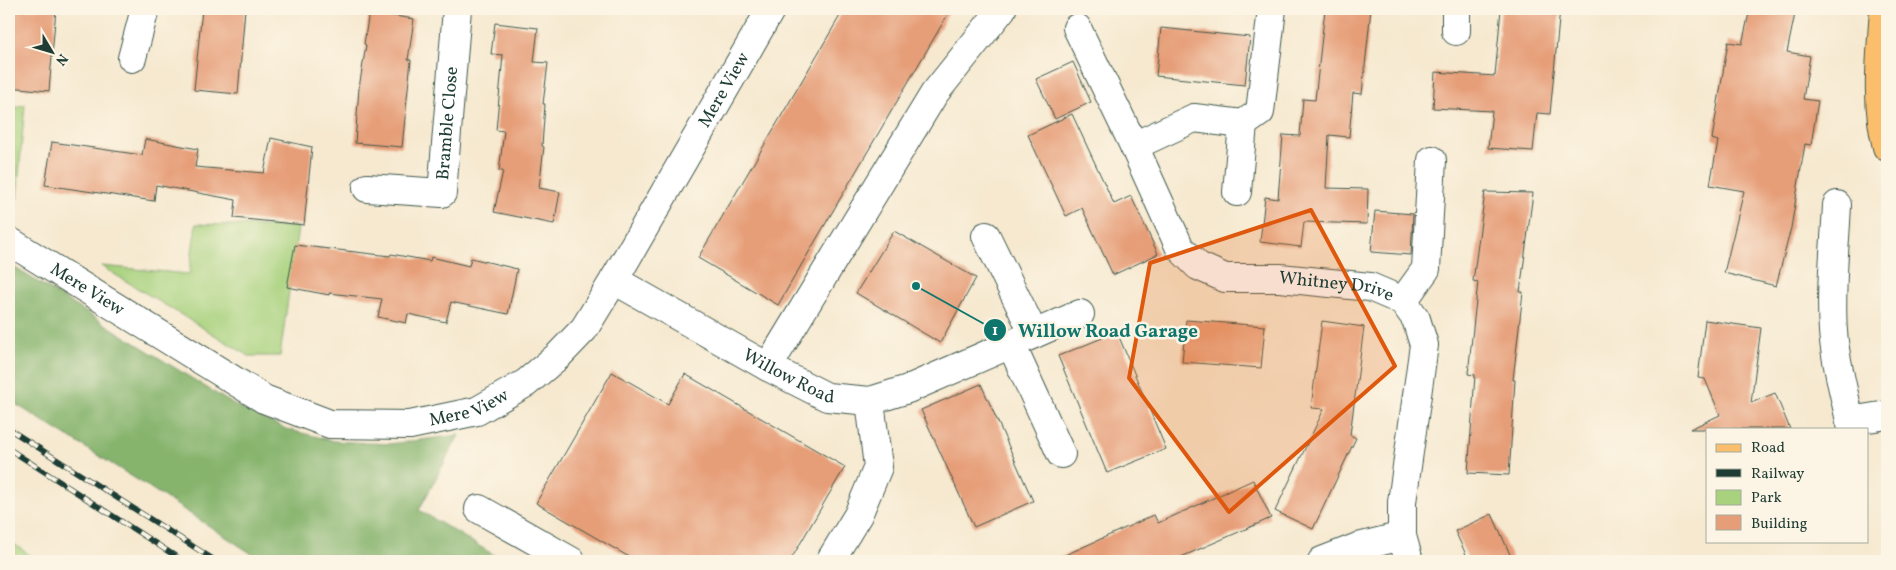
<svg xmlns="http://www.w3.org/2000/svg" width="1896" height="570" font-family="Vollkorn,serif">
<rect width="100%" height="100%" fill="#fcf5e5"/>
<filter id="ink" filterUnits="userSpaceOnUse"><feTurbulence type="fractalNoise" baseFrequency=".02" numOctaves="2"/><feDisplacementMap in="SourceGraphic" scale="10" xChannelSelector="R" yChannelSelector="G"/><feConvolveMatrix kernelMatrix="1 2 1 2 8 2 1 2 1" color-interpolation-filters="sRGB"/></filter>
<filter id="wash" filterUnits="userSpaceOnUse"><feTurbulence type="fractalNoise" baseFrequency=".0096" numOctaves="4" result="noise"/><feDisplacementMap in="SourceGraphic" scale="20" xChannelSelector="R" yChannelSelector="G"/><feGaussianBlur stdDeviation="1.12" result="paint"/><feColorMatrix in="noise" values="0 0 0 0 0 0 0 0 0 0 0 0 0 0 0 0 0 1.4 0 .05"/><feComposite in="paint" operator="in"/></filter>
<g filter="url(#wash)">
<rect width="100%" height="100%" fill="#f6e9d0"/>
<path fill="#a8d27e" stroke="#648859" d="M25,104L17,199L9,193V110Z
M196,224L298,227L280,356H249L101,266L189,274Z
M9,541L39,561H9Z"/>
<path fill="#86b46d" stroke="#527850" d="M9,264L236,406L286,429L334,441L389,444L459,435L419,510L504,561H263L152,489L9,400Z"/>
<g id="blocks">
<path fill="#e69e78" d="M9,9H56L49,91L9,87Z
M202,9H245L238,94L194,90Z
M844,9H951L778,305L698,258Z
M1325,9H1371L1362,94L1353,93L1349,137L1329,135L1326,188L1368,189L1367,224L1304,222L1301,247L1260,242L1265,197L1278,199L1283,135L1300,136L1303,99L1315,100Z
M1501,9H1560L1550,114L1537,113L1533,151L1488,148L1492,111L1433,108L1435,72L1495,76Z
M1750,9H1796L1787,52L1810,56L1803,99L1818,101L1811,145L1805,144L1791,228L1776,286L1724,273L1744,191L1710,185L1718,141L1712,139L1728,42L1742,44Z
M369,12L414,19L408,60H411L402,147L355,143L359,88L366,45L364,44Z
M495,23L538,28L534,62L548,63L543,104H545L542,146L544,147L539,188L560,192L554,224L494,212L503,171H499L504,131L496,130L503,55L491,54Z
M1161,28L1250,37L1245,85L1156,76Z
M1073,62L1091,102L1055,119L1036,79Z
M1072,114L1114,204L1131,196L1158,254L1113,275L1082,208L1066,216L1028,135Z
M271,138L312,147L304,225L234,218L236,200L156,185L154,201L45,185L52,142L142,155L145,139L198,149L195,167L264,173Z
M1485,192L1533,193L1520,292H1523L1513,380H1515L1509,475L1468,473L1475,375L1468,374L1478,282L1473,281Z
M1375,211L1413,214L1411,255L1371,252Z
M894,231L976,278L940,343L856,293Z
M295,245L390,256L391,254L430,261L431,257L469,266L471,258L517,269L508,314L451,302L446,322L408,314L406,323L378,317L382,299L329,293V295L287,287Z
M1186,320L1265,326L1261,368L1182,362Z
M1705,320L1761,328L1751,403L1775,393L1790,429H1690L1720,415L1705,379L1698,378Z
M1322,321L1364,327L1350,435L1356,438L1313,529L1275,511L1324,409L1311,408Z
M1117,332L1166,449L1107,473L1058,356Z
M612,372L668,404L685,374L845,467L790,561H636L536,503Z
M981,384L1033,501L974,527L921,410Z
M1253,480L1271,518L1172,561H1052L1154,515L1158,523Z
M1492,514L1513,561H1469L1455,531Z"/>
</g>
</g>
<g filter="url(#ink)">
<use href="#blocks" fill-opacity="0" stroke="#3f574b" stroke-width="1"/>
<g fill="none" stroke-linecap="round" stroke-linejoin="round">
<defs>
<g id="minor">
<path id="s1" d="M1077,28L1134,146L1180,248L1198,266L1225,278H1280L1370,287L1403,301L1416,319L1424,345L1402,502V536L1409,561"/>
<path d="M1456,31V9"/>
<path d="M132,58L145,9"/>
<path d="M1134,146L1194,118L1243,124L1260,112L1272,9"/>
<path id="s2" d="M367,188L442,193L457,9"/>
<path d="M1237,192L1243,124"/>
<path d="M1837,205C1835,247 1830,289 1833,331C1835,361 1844,392 1850,421"/>
<path d="M986,236L1034,334"/>
<path id="s3" d="M9,241L264,399L330,424L410,425L477,411L526,383L558,356L584,329L614,280L771,9"/>
<path id="s4" d="M614,280L768,367L827,397L870,401L908,389L1080,314"/>
<path d="M1403,301L1426,269L1432,160"/>
<path d="M1011,344L1061,454"/>
<path d="M768,367L934,94L1002,9"/>
<path d="M1853,429L1850,421L1887,415"/>
<path d="M479,509L571,561"/>
<path d="M830,561L858,515L878,467L870,401"/>
<path d="M1322,561L1358,547L1402,536"/>
</g>
<path id="major" d="M1884,9C1881,56 1875,101 1887,147"/>
</defs>
<use href="#minor" stroke="#3f574b" stroke-width="30"/>
<use href="#major" stroke="#3f574b" stroke-width="30"/>
<use href="#minor" stroke="#fff" stroke-width="28"/>
<use href="#major" stroke="#fabe6d" stroke-width="28"/>
<defs>
<path id="rail" d="M9,429L216,561
M9,449L183,561"/>
</defs>
<use href="#rail" stroke="#1f3d34" stroke-width="5.5"/>
<use href="#rail" stroke="#fcf5e5" stroke-width="4" stroke-dasharray="11" stroke-linecap="butt"/>
</g>
</g>
<path fill="#de580e" fill-opacity="0.2" stroke="#de580e" stroke-width="4" stroke-linejoin="round" d="M1311,210L1395,366L1229,512L1129,378L1150,263Z"/>
<g text-anchor="middle" dominant-baseline="central" stroke-width="5" stroke-linejoin="round" paint-order="stroke">
<g font-size="18" fill="#1f3d34" stroke="#fcf5e5">
<text stroke="none"><textPath href="#s3" startOffset="932">Mere View</textPath></text>
<text stroke="none"><textPath href="#s2" startOffset="145">Bramble Close</textPath></text>
<text stroke="none"><textPath href="#s1" startOffset="410">Whitney Drive</textPath></text>
<text stroke="none"><textPath href="#s3" startOffset="92">Mere View</textPath></text>
<text stroke="none"><textPath href="#s4" startOffset="200">Willow Road</textPath></text>
<text stroke="none"><textPath href="#s3" startOffset="512">Mere View</textPath></text>
</g>
</g>
<path fill="none" stroke="#0f766e" stroke-width="2" d="M916 286L995 330"/>
<g fill="#0f766e" stroke="#fcf5e5" stroke-width="2">
<circle cx="916" cy="286" r="5"/>
<circle cx="995" cy="330" r="12"/>
</g>
<g font-size="15" text-anchor="middle" font-weight="bold" fill="#fff">
<text x="995" y="335">1</text>
</g>
<g font-size="19" text-anchor="middle" font-weight="bold" fill="#0f766e" stroke="#fcf5e5" stroke-width="5" stroke-linejoin="round" paint-order="stroke">
<text x="1108" y="337">Willow Road Garage</text>
</g>
<rect width="1896" height="570" fill="none" stroke="#fcf5e5" stroke-width="30"/>
<rect x="1706" y="428" width="162" height="115" fill="#fcf5e5" stroke="#a4ab9e"/>
<rect x="1716" y="444" width="25" height="8" fill="#fabe6d" stroke="#a4ab9e"/>
<text x="1751" y="452" font-size="15" fill="#1f3d34">Road</text>
<rect x="1716" y="469" width="25" height="8" fill="#1f3d34" stroke="#a4ab9e"/>
<text x="1751" y="478" font-size="15" fill="#1f3d34">Railway</text>
<rect x="1716" y="490" width="25" height="15" fill="#a8d27e" stroke="#a4ab9e"/>
<text x="1751" y="502" font-size="15" fill="#1f3d34">Park</text>
<rect x="1716" y="515" width="25" height="15" fill="#e69e78" stroke="#a4ab9e"/>
<text x="1751" y="528" font-size="15" fill="#1f3d34">Building</text>
<g transform="translate(52 52) rotate(128)" stroke="#fcf5e5" stroke-width="4" paint-order="stroke">
<path d="M0-4L9 19L0 12L-9 19Z" fill="#1f3d34"/>
<text y="-8" font-size="14" font-weight="bold" text-anchor="middle" fill="#1f3d34">N</text>
</g>
</svg>
